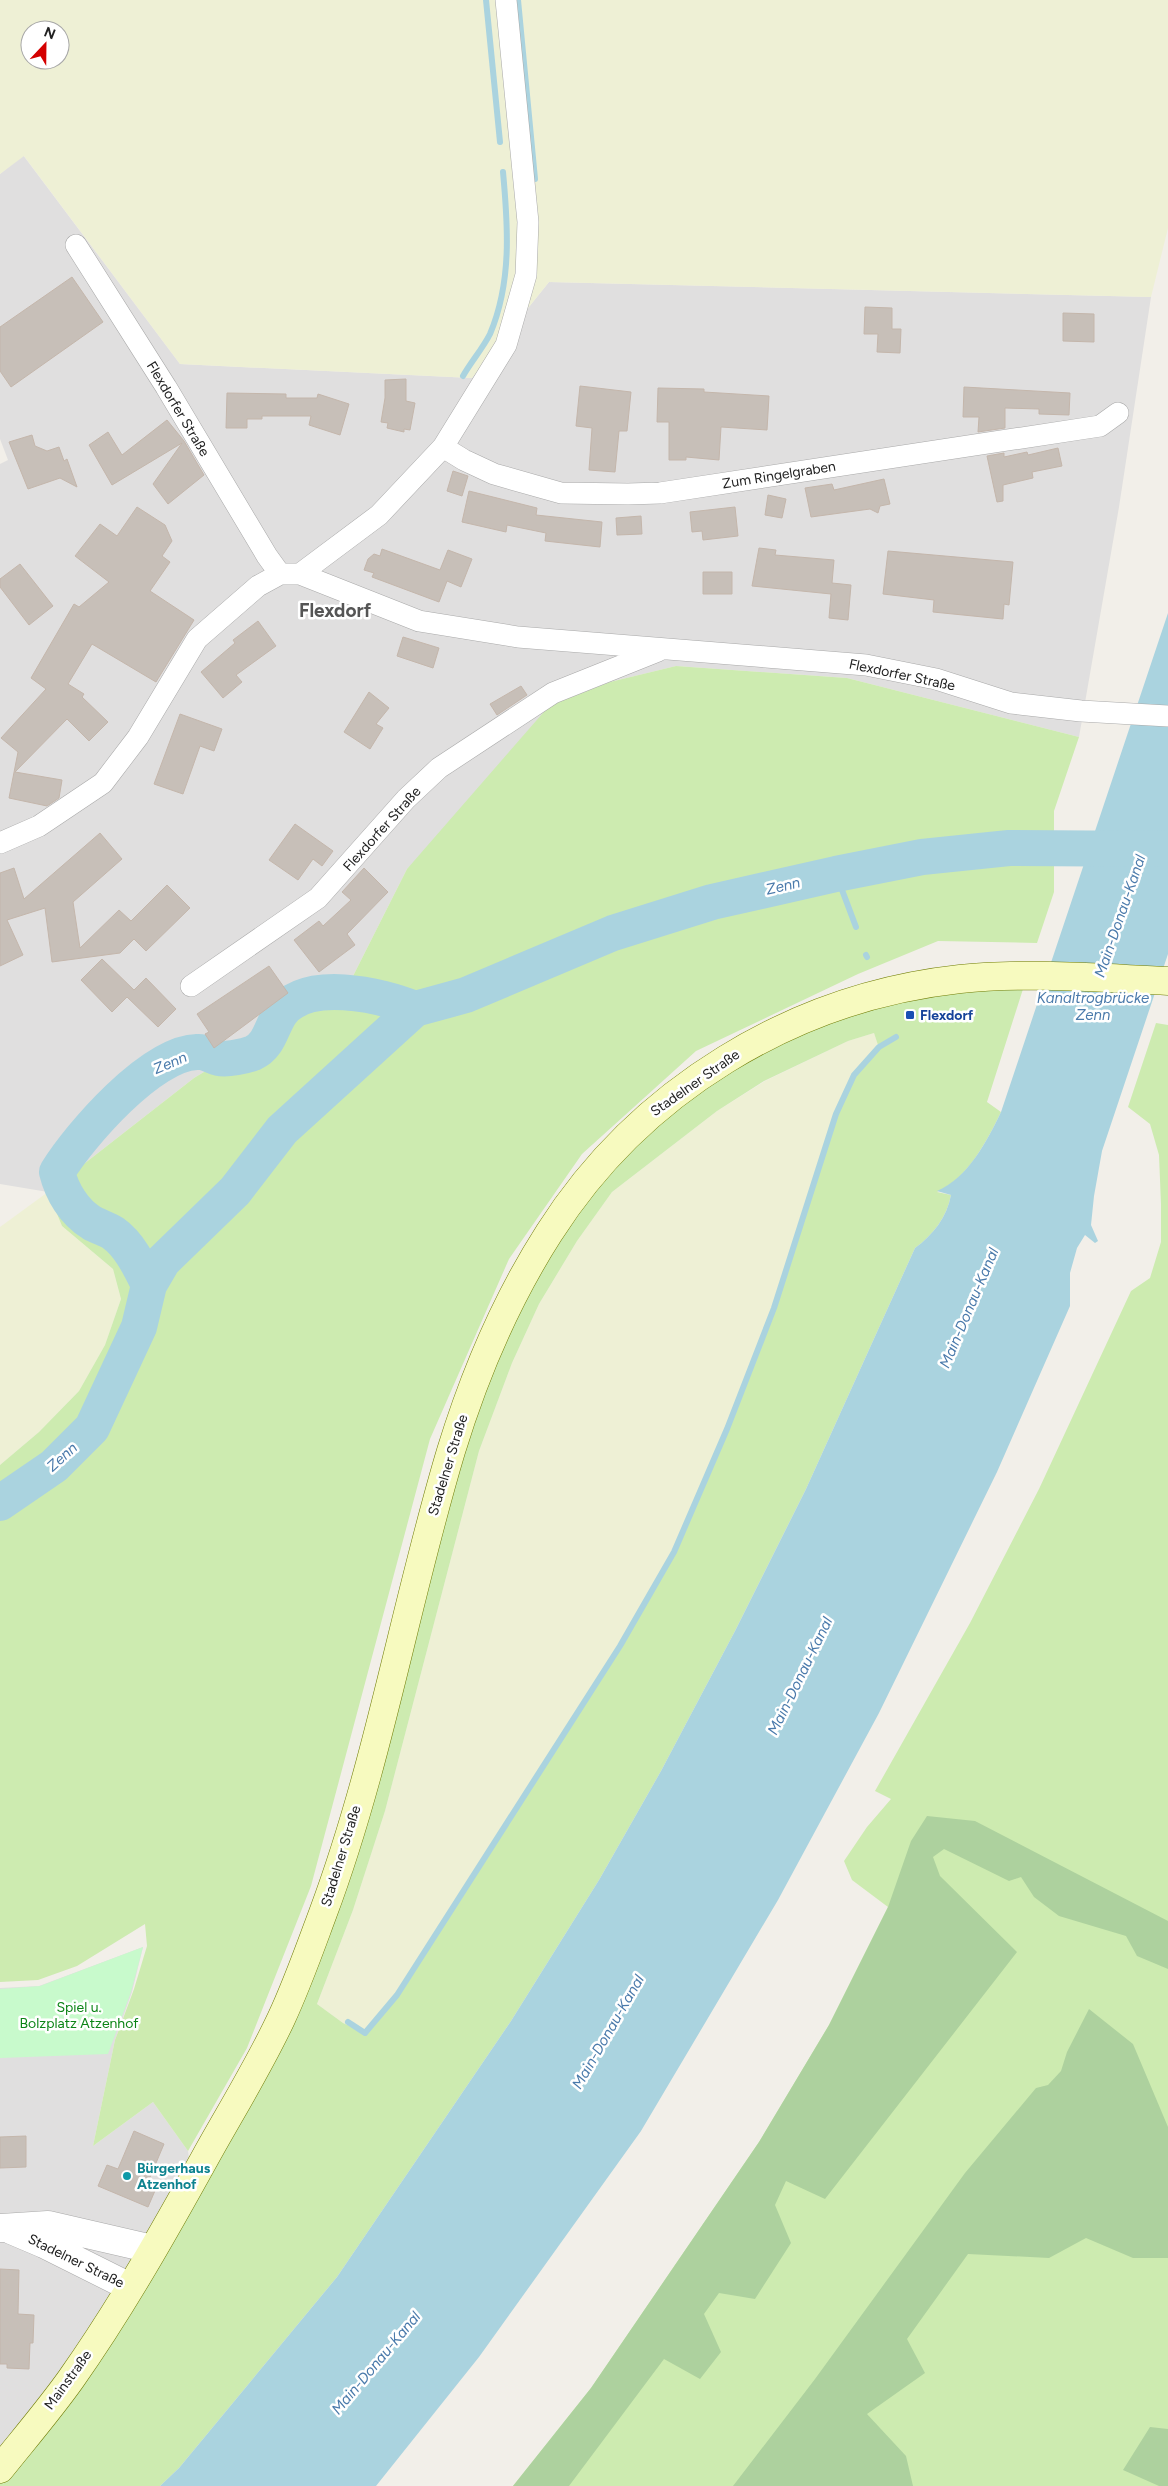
<svg xmlns="http://www.w3.org/2000/svg" width="1168" height="2486" font-family="Figtree,sans-serif">
<rect width="100%" height="100%" fill="#f2efe9"/>
<path fill="#e0dfdf" d="M23,155L180,364L472,378L549,282L1151,297L1119,507L1079,737L847,678L676,666L610,682L407,869L349,984L194,1078L48,1192L0,1184V464L8,460L0,439V174Z
M143,1947L132,1992L115,2040L93,2146L153,2102L188,2151L192,2181L0,2469V1988L39,1986Z"/>
<path fill="#eef0d5" fill-rule="evenodd" d="M0,0H1168V228L1151,297L549,282L472,378L180,364L24,156L0,174ZM30,30H60V60H30Z
M874,1033L879,1047L854,1075L836,1114L774,1308L727,1429L674,1552L620,1646L397,1995L365,2033L343,2023L317,2004L353,1910L385,1811L479,1451L512,1363L539,1304L577,1241L612,1192L717,1111L765,1081L848,1041Z
M48,1192L62,1226L113,1269L121,1299L105,1345L79,1391L39,1432L0,1465V1227Z"/>
<path fill="#cdebb0" fill-rule="evenodd" d="M676,666L847,678L1079,737L1054,811V892L1037,943L938,941L858,974L696,1051L582,1154L509,1259L430,1439L311,1886L247,2048L188,2151L153,2102L93,2146L115,2040L134,1989L147,1946L145,1924L77,1966L38,1980L0,1982V1465L39,1432L79,1391L105,1345L121,1299L113,1269L62,1226L48,1192L194,1078L349,984L407,869L549,706L610,682Z
M1023,989L987,1102L1001,1112C987,1141 968,1178 937,1192L951,1195C947,1217 933,1235 915,1248L806,1489L735,1631L661,1771L599,1880L511,2021L337,2277L179,2468L160,2486H0V2469L69,2381L281,2019L427,1536L519,1286L673,1095L871,996ZM874,1033L879,1048L854,1075L836,1114L774,1308L727,1429L674,1552L620,1646L397,1995L365,2033L343,2023L317,2004L353,1910L385,1811L479,1451L512,1363L539,1304L577,1241L612,1192L717,1111L764,1081L848,1041Z
M1156,1023L1168,1025V2486H513L591,2388L759,2142L829,2025L888,1907L852,1880L844,1861L867,1827L891,1799L875,1791L970,1623L1039,1489L1131,1291L1150,1278L1161,1242V1204L1159,1155L1150,1124L1128,1107Z"/>
<path fill="#add19e" d="M927,1816L975,1821L1168,1921V1969L1137,1956L1126,1936L1059,1916L1034,1897L1021,1877L1009,1881L944,1849L933,1857L940,1876L1017,1952L825,2199L786,2181L775,2205L791,2243L755,2299L719,2293L704,2314L721,2352L700,2379L664,2359L569,2486H513L591,2388L759,2142L829,2025L888,1907L911,1841Z
M1089,2009L1133,2044L1168,2127V2258H1133L1086,2238L1049,2258L968,2254L907,2339L925,2373L867,2414L906,2456L913,2486H733L815,2379L965,2173L1036,2088L1048,2085L1061,2071L1067,2052Z
M1150,2427L1168,2429V2486H1159L1123,2470Z"/>
<path fill="#c8facc" d="M143,1947L131,1992L108,2054L0,2058V1989L40,1986Z"/>
<path fill="#aad3df" d="M1168,613V954L1102,1151L1094,1196L1091,1225L1098,1241L1095,1243L1085,1235L1077,1248L1070,1273V1306L997,1472L879,1713L778,1900L641,2131L479,2357L376,2486H160L179,2468L337,2277L511,2021L599,1880L661,1771L735,1631L806,1489L915,1248C933,1235 947,1217 951,1195L937,1191C968,1178 987,1141 1001,1112Z"/>
<g fill="none" stroke-linecap="round" stroke-linejoin="round">
<path stroke="#aad3df" stroke-width="6" d="M486,0L500,142
M518,0L535,179
M463,376C471,362 483,348 490,334C512,282 508,226 503,172
M836,874L856,927
M866,955L867,957
M348,2022L365,2033L397,1995L620,1646L674,1552L727,1429L774,1308L836,1114L854,1075L879,1047L896,1037"/>
<path stroke="#aad3df" stroke-width="36" d="M149,1285C140,1267 130,1245 113,1233C107,1229 99,1227 92,1223C74,1212 62,1192 57,1172C80,1135 151,1053 197,1052C204,1051 212,1056 219,1058C227,1060 245,1056 253,1053C269,1046 271,1028 280,1014C305,977 381,995 415,1009
M0,1503L54,1466L92,1428L139,1327L149,1285L163,1261L235,1191L282,1130L415,1009L466,995L613,933L712,902L836,874L922,857L1009,848L1168,849"/>
</g>
<path fill="#c7bfb8" stroke="#c4b6ab" d="M72,277L103,322L11,387L0,371V327Z
M865,307L892,308V329H901L900,353L877,352L878,334H864Z
M1063,313L1094,314V342L1063,341Z
M406,379V401L415,403L410,430L404,429V432L387,428L388,423L381,422L385,398V380Z
M580,386L631,392L627,431H619L615,472L589,470L592,428L576,426Z
M964,387L1070,393L1069,415L1039,414V409L1005,408V428L978,432L979,417H963Z
M658,388L704,389V392L769,396L767,430L721,427L719,460L686,457V460H669V422H657Z
M227,393L286,394V398H317L318,394L349,404L340,435L309,425L311,416H262V419H247V428H226Z
M167,420L184,441L204,475L168,504L153,484L182,443L112,485L89,445L108,432L122,455Z
M32,435L35,446L47,451L59,447L64,461L67,459L77,487L60,478L28,489L9,442Z
M1058,448L1062,466L1032,472L1033,478L1003,485V501L997,502L987,456L1004,453V457L1027,452L1028,455Z
M453,471L468,476L462,496L447,491Z
M884,479L890,504L880,506L878,513L870,509L811,517L805,488L832,484L834,490Z
M469,491L537,508L536,515L602,522L600,547L545,541L546,533L507,525L506,532L462,522Z
M768,495L786,499L782,518L765,515Z
M137,507L165,525L172,541L162,556L170,562L150,591L194,620L156,682L92,644L68,684L84,694L82,697L108,722L89,741L67,719L15,772L62,780L59,798L47,806L9,798L18,752L1,738L46,689L31,678L74,604L79,607L109,582L75,556L100,524L117,536Z
M735,507L738,536L703,540L702,531L692,532L690,512Z
M641,516L642,534L617,535L616,518Z
M759,548L776,550L775,555L834,560L832,583L851,585L848,620L829,618L831,594L752,586Z
M382,549L440,570L448,550L472,559L461,587L447,581L439,602L372,577L374,573L364,570L368,559L374,554L380,556Z
M888,551L1013,562L1009,605L1004,604L1003,619L933,612L934,600L883,594Z
M20,564L53,606L29,625L0,587V579Z
M703,572H732V594H703Z
M258,621L276,646L236,675L242,682L223,698L201,672L235,643L233,640Z
M403,637L439,648L433,668L397,656Z
M521,686L527,695L497,715L490,704Z
M369,692L389,708L376,724L383,728L370,749L344,732Z
M180,714L222,729L214,751L200,746L183,794L154,784Z
M295,824L333,851L322,866L313,859L298,880L269,860Z
M100,833L122,859L73,902L80,948L119,910L131,921L167,885L190,908L146,951L134,939L120,953L52,962L45,908L7,920L23,955L0,966V873L14,868L24,899Z
M364,868L388,892L347,934L355,945L319,972L294,940L319,921L323,926L351,900L342,892Z
M102,959L134,990L146,978L176,1009L158,1027L127,997L112,1012L81,980Z
M269,966L288,993L214,1048L205,1034L209,1032L197,1014Z
M134,2131L164,2144L148,2182L157,2186L148,2207L98,2186L107,2165L118,2169Z
M26,2136V2167L0,2168V2137Z
M0,2269L19,2270L18,2314L34,2315L33,2343H30L29,2369L7,2368V2364H0Z"/>
<g fill="none" stroke-linecap="round" stroke-linejoin="round">
<defs>
<path id="minor" d="M76,245L166,387L267,556L280,574
M443,447L464,460L494,474L561,493L628,494L660,493L1100,426L1118,413
M300,574L379,515L443,447L506,345L526,275L528,222L506,0
M0,843L39,826L103,783L138,737L197,639L258,586L280,574H300L419,621L518,637L866,665L936,679L1011,703L1081,711L1168,716
M191,986L318,898L406,799L439,768L553,693L658,651"/>
<path id="tertiary" d="M0,2228L48,2225L152,2249
M11,2230L44,2244L130,2287"/>
<path id="secondary" d="M0,2469C24,2439 49,2410 71,2379C121,2308 164,2232 206,2156C231,2111 259,2066 281,2019C297,1985 310,1948 323,1913C379,1763 405,1604 451,1451C474,1376 506,1300 549,1233C639,1091 793,997 960,979C1029,972 1099,978 1168,981"/>
</defs>
<use href="#minor" stroke="#a9a9a9" stroke-width="22"/>
<use href="#tertiary" stroke="#a9a9a9" stroke-width="29"/>
<use href="#secondary" stroke="#707d05" stroke-width="29"/>
<use href="#minor" stroke="#fff" stroke-width="21"/>
<use href="#tertiary" stroke="#fff" stroke-width="28"/>
<use href="#secondary" stroke="#f7fabf" stroke-width="28"/>
</g>
<rect fill="#1a4fb4" stroke="#fff" stroke-width="2" x="905" y="1010" width="10" height="10" rx="2.5"/>
<circle fill="#0f9aa8" stroke="#fff" stroke-width="2" cx="127" cy="2176" r="5"/>
<g text-anchor="middle" dominant-baseline="central" stroke-width="5" stroke-linejoin="round" paint-order="stroke">
<g font-size="14" fill="#222" stroke="#fff">
<text transform="translate(178 409) rotate(59)">Flexdorfer Straße</text>
<text transform="translate(779 475) rotate(-9)">Zum Ringelgraben</text>
<text transform="translate(902 675) rotate(12)">Flexdorfer Straße</text>
<text transform="translate(382 829) rotate(-48)">Flexdorfer Straße</text>
<text transform="translate(695 1083) rotate(-35)">Stadelner Straße</text>
<text transform="translate(448 1465) rotate(-73)">Stadelner Straße</text>
<text transform="translate(341 1856) rotate(-73)">Stadelner Straße</text>
<text transform="translate(76 2261) rotate(26)">Stadelner Straße</text>
<text transform="translate(68 2380) rotate(-54)">Mainstraße</text>
</g>
<g font-size="14" font-weight="bold" fill="#164399" stroke="#fff" text-anchor="start">
<text x="920" y="1015">Flexdorf</text>
</g>
<g font-size="14" fill="#0c8416" stroke="#fff">
<text x="79" y="2007">Spiel u.<tspan x="79" dy="16">Bolzplatz Atzenhof</tspan></text>
</g>
<g font-size="14" font-weight="bold" fill="#0d838f" stroke="#fff" text-anchor="start">
<text x="137" y="2168">Bürgerhaus<tspan x="137" dy="16">Atzenhof</tspan></text>
</g>
<g font-size="15" font-style="italic" fill="#4a7aab" stroke="#fff">
<text transform="translate(783 886) rotate(-13)">Zenn</text>
<text transform="translate(1120 916) rotate(-71)">Main-Donau-Kanal</text>
<text x="1093" y="998">Kanaltrogbrücke<tspan x="1093" dy="17">Zenn</tspan></text>
<text transform="translate(170 1063) rotate(-23)">Zenn</text>
<text transform="translate(969 1308) rotate(-67)">Main-Donau-Kanal</text>
<text transform="translate(62 1457) rotate(-42)">Zenn</text>
<text transform="translate(800 1676) rotate(-64)">Main-Donau-Kanal</text>
<text transform="translate(608 2032) rotate(-60)">Main-Donau-Kanal</text>
<text transform="translate(376 2363) rotate(-50)">Main-Donau-Kanal</text>
</g>
<g font-size="19" font-weight="bold" fill="#555" stroke="#fff">
<text x="335" y="610">Flexdorf</text>
</g>
</g>
<g transform="translate(45 45) rotate(22)"><circle r="24" fill="#ffffff" stroke="#a7a7a7"/>
<path d="M0-4L9 19L0 12L-9 19Z" fill="#d40000"/>
<text y="-8" font-size="14" font-weight="bold" text-anchor="middle" fill="#222222">N</text>
</g>
</svg>
